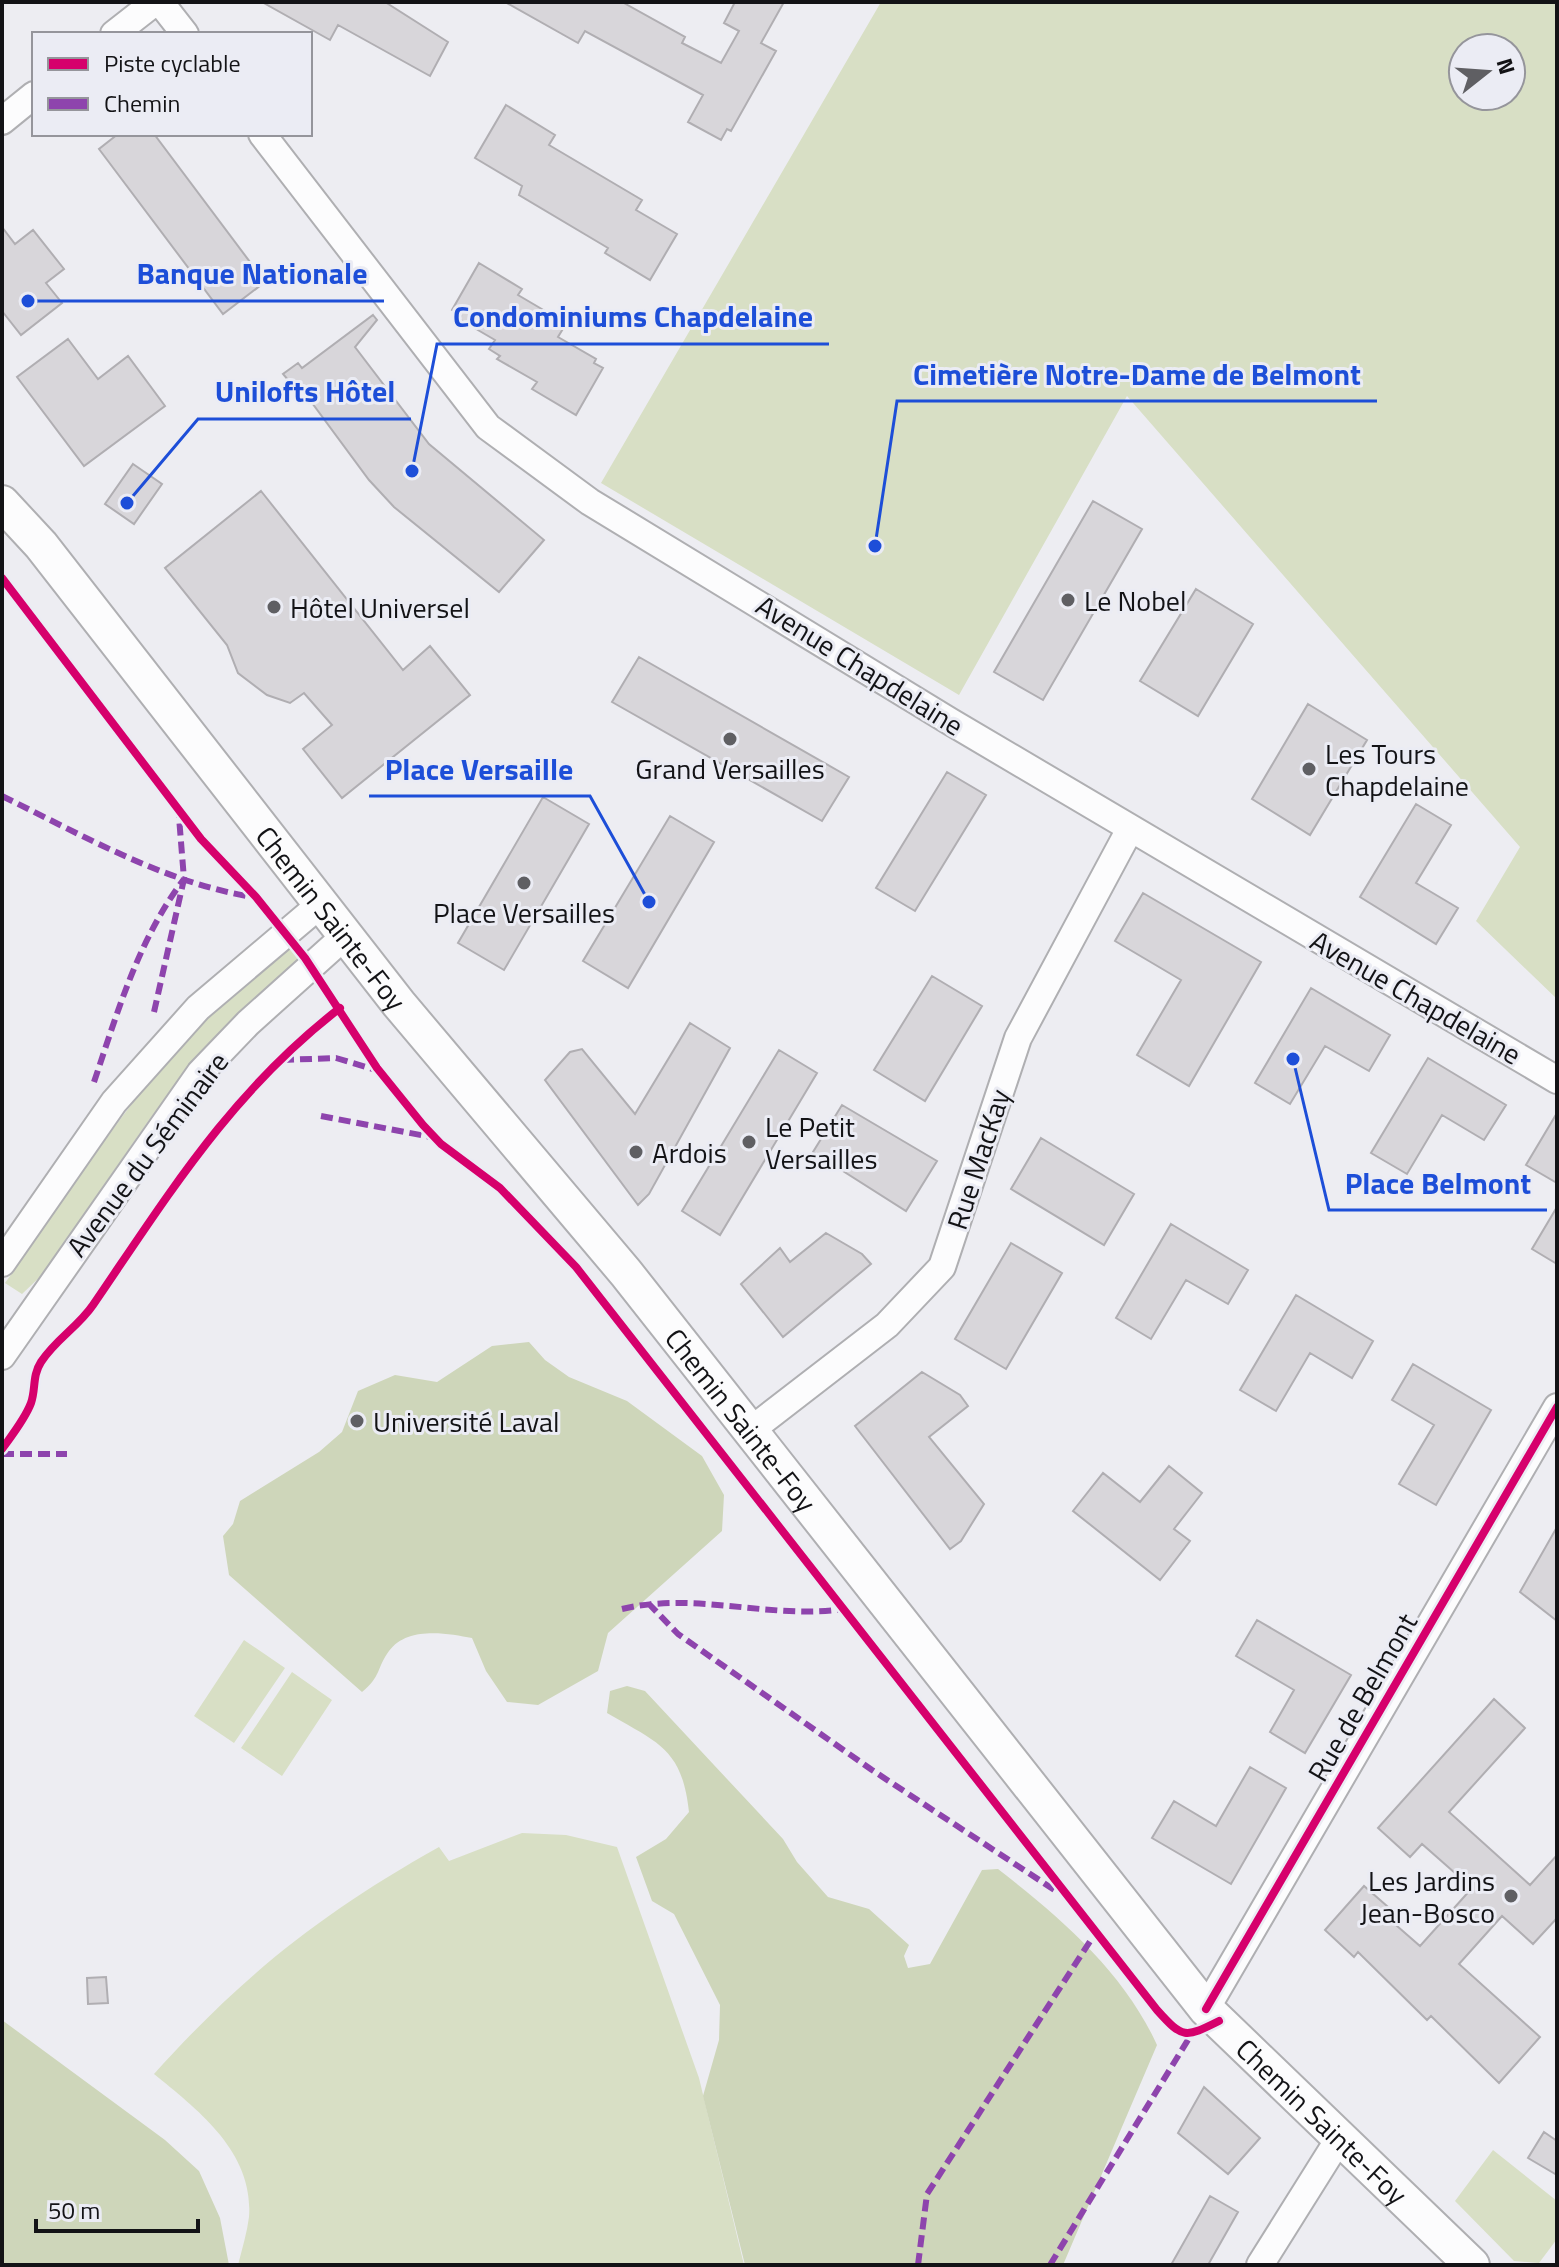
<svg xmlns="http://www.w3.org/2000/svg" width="1559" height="2267" font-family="'Titillium Web',sans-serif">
<rect width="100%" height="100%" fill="#ededf2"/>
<path fill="#d8dfc5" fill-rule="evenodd" d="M881,2H1557V999L1476,921L1520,847L1127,396L959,695L601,483ZM1463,48H1511V96H1463Z
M290,947L300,959L189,1070L149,1120L41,1276L22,1294L5,1283C61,1205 112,1123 176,1050C209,1011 250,979 290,947Z
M244,1640L285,1668L234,1743L194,1716Z
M292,1672L332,1700L282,1776L241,1748Z
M522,1833L566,1835L617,1847L699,2078L744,2265H238C242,2249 247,2233 249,2217C254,2152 198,2110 154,2074C243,1975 323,1912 439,1847L449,1861Z
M1493,2150L1557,2201V2239L1539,2263L1514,2261L1455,2201Z"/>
<path fill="#ced6ba" d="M529,1342L545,1360L569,1377L627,1401L702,1456L724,1495L722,1531L608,1633L598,1671L538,1705L507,1702L486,1671L472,1638C447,1633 407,1626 389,1651C377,1667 381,1677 362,1692L229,1575L223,1536L233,1524L240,1501L319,1452L342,1432L358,1391L395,1375L437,1382L492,1346Z
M627,1686L645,1691L783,1839L797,1862L828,1897L869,1909L909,1945L904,1956L908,1968L930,1964L982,1870L998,1869C1061,1918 1124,1972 1157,2045L1063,2265H745L703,2096L719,2040L720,2005L674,1914L652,1901L636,1857L666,1839L689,1812C682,1748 658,1743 607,1713L610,1691Z
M2,2020L165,2140L199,2171L220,2218L229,2265H2Z"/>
<path fill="#d8d6da" stroke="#b0aeb2" stroke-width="2" d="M262,2H385L448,42L430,76L338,25L330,40Z
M505,2H622L685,37L682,43L721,63L739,31L724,23L735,2H784L761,43L776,51L731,131L727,129L721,140L688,122L703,95L585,31L578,43Z
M506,105L555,135L549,145L642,200L636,210L677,234L650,280L605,253L608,248L519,195L522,186L475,158Z
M118,134H154L265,282L223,314L99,149Z
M2,227L15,244L33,230L64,269L46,283L62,303L21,335L2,311Z
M479,263L522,289L518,295L557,318L555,321L564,327L558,337L596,359L594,363L603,368L576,415L532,389L537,382L497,359L500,356L489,349L495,340L459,319L461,316L452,310Z
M373,315L377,320L355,347L429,444L544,540L499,592L394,507L369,480L298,384L293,386L283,374L298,363L302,368Z
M68,339L98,379L128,356L165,406L84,466L17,377Z
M133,464L162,484L134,524L105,504Z
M261,491L403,670L430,646L470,695L342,798L303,749L332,725L304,693L290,703L267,695L238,673L227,645L165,568Z
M1093,501L1142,529L1043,700L994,672Z
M1196,589L1253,624L1198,716L1140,681Z
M639,657L849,777L822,821L612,702Z
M1308,704L1367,740L1310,835L1252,799Z
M947,772L986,795L915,911L876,888Z
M543,797L589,824L504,970L458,943Z
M1416,804L1451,825L1416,883L1458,908L1436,944L1360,897Z
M670,816L714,842L628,988L583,961Z
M1143,893L1261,962L1189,1086L1137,1055L1181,980L1115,941Z
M932,976L982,1006L925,1101L874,1070Z
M1311,988L1390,1035L1369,1071L1325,1046L1290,1104L1255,1083Z
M690,1023L730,1048L649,1194L638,1205L545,1080L570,1052L582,1049L635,1114Z
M779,1050L817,1073L720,1235L682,1211Z
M1428,1058L1506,1105L1484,1140L1442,1115L1407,1174L1371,1153Z
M842,1105L937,1161L906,1211L813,1152Z
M1557,1113V1183L1526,1165Z
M1041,1138L1134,1194L1104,1245L1011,1189Z
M1557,1207V1264L1532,1249Z
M1171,1224L1248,1270L1228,1304L1186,1280L1151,1339L1116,1318Z
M826,1233L862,1254L871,1264L783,1337L741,1284L780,1248L790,1262Z
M1011,1243L1062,1273L1006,1369L955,1339Z
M1296,1295L1373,1341L1352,1378L1310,1353L1276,1411L1240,1390Z
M1413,1364L1491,1410L1436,1505L1399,1484L1434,1425L1392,1400Z
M922,1372L960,1395L968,1406L929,1437L984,1504L961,1541L950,1549L855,1426Z
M1169,1466L1202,1493L1174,1529L1190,1541L1160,1580L1073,1511L1103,1473L1140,1502Z
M1557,1527V1621L1520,1592Z
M1257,1620L1351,1675L1305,1753L1270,1732L1294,1690L1236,1656Z
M1494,1699L1525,1728L1449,1812L1530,1885L1557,1855V1918L1533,1944L1502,1916L1459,1964L1540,2037L1499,2083L1431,2016L1427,2020L1358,1952L1354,1957L1325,1930L1364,1886L1395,1913L1389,1919L1420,1946L1472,1888L1422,1844L1410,1857L1378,1828Z
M1250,1767L1286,1788L1231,1884L1152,1838L1174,1801L1216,1826Z
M106,1977L108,2003L88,2004L87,1978Z
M1204,2087L1260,2138L1228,2174L1178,2133Z
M1544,2132L1557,2141V2175L1528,2158Z
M1210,2196L1238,2212L1208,2265H1171Z"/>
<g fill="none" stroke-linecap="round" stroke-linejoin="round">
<defs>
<path id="minor" d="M160,2L185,34
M114,34L155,2
M2,121L34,95
M262,134L488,427L590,502L951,722L1557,1080
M2,1263L114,1102L198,1008L322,903
M2,1356L200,1073L248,1023L346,935
M751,1430L887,1325L942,1267L1018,1038L1130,829
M1206,2009L1557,1407
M1260,2265L1339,2139"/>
<g id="major">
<path id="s1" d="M2,503L41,545L399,1004L626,1273L1206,2009L1472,2265"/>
</g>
</defs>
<use href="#minor" stroke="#afafb2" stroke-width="30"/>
<use href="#major" stroke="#afafb2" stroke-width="38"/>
<use href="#minor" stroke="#fcfcfd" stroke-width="26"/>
<use href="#major" stroke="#fcfcfd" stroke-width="34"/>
<path stroke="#8e44ad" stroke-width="6" stroke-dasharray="12 6" stroke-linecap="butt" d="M2,796C82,835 165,883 253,897
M154,1012L184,879L179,817
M282,1060L336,1058L376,1070
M94,1082C118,1011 138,940 184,879
M321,1116L431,1137
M2,1454H67
M648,1603L678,1634L872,1770L1059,1893
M622,1609C697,1591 771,1620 845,1609
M918,2265L927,2194L1096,1932
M1050,2265L1191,2035"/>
<defs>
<path id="cycleway" d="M2,578L201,839L256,897L305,958L377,1068L423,1125L441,1144L500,1188L576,1267L1157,2010C1183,2039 1185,2038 1219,2021
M2,1449C12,1435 25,1419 31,1403C36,1389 32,1376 41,1362C56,1339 78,1327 93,1305C169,1194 231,1092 340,1008
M1206,2009L1557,1407"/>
</defs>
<use href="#cycleway" stroke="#ebecf4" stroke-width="13"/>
<use href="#cycleway" stroke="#d6006c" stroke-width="8"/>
</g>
<g fill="#5f5f63" stroke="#ebecf4" stroke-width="3">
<circle cx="1068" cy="600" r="8"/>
<circle cx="274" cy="607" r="8"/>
<circle cx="730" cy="739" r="8"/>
<circle cx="1309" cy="769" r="8"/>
<circle cx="524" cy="883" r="8"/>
<circle cx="749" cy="1142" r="8"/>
<circle cx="636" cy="1152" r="8"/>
<circle cx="357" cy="1421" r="8"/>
<circle cx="1511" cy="1896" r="8"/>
</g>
<g text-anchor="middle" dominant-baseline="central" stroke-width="6" stroke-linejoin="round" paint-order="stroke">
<g font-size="28" fill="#131316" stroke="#ebecf4" text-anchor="start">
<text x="1084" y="600">Le Nobel</text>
<text x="290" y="607">Hôtel Universel</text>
<text x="1325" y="753">Les Tours<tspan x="1325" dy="32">Chapdelaine</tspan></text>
<text x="730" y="768" text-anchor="middle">Grand Versailles</text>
<text x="524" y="912" text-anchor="middle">Place Versailles</text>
<text x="765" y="1126">Le Petit<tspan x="765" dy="32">Versailles</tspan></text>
<text x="652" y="1152">Ardois</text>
<text x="373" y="1421">Université Laval</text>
<text x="1495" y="1880" text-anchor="end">Les Jardins<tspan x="1495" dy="32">Jean-Bosco</tspan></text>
</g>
<g font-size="28" fill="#131316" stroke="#ebecf4">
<text transform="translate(860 665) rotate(32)">Avenue Chapdelaine</text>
<text stroke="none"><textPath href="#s1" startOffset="530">Chemin Sainte-Foy</textPath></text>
<text transform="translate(1416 997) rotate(30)">Avenue Chapdelaine</text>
<text transform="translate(147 1154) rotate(-53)">Avenue du Séminaire</text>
<text transform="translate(978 1159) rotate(-72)">Rue MacKay</text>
<text stroke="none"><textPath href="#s1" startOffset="1178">Chemin Sainte-Foy</textPath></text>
<text transform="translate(1362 1697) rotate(-60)">Rue de Belmont</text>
<text stroke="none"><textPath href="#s1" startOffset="2090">Chemin Sainte-Foy</textPath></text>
</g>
</g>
<path fill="none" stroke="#1d4ed8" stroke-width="3" d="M28 301L121 301H384M412 471L437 344H829M875 546L897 401H1377M127 503L198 419H411M649 902L590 796H369M1293 1059L1329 1210H1547"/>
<g fill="#1d4ed8" stroke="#ebecf4" stroke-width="3">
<circle cx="28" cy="301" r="8"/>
<circle cx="412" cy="471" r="8"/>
<circle cx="875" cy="546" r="8"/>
<circle cx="127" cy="503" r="8"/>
<circle cx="649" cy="902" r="8"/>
<circle cx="1293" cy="1059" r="8"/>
</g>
<g font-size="30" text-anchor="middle" font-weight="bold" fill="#1d4ed8" stroke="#ebecf4" stroke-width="6" stroke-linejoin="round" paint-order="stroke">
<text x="252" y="284">Banque Nationale</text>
<text x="633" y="327">Condominiums Chapdelaine</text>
<text x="1137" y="385">Cimetière Notre-Dame de Belmont</text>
<text x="305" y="402">Unilofts Hôtel</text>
<text x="479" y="780">Place Versaille</text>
<text x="1438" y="1194">Place Belmont</text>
</g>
<rect width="1559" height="2267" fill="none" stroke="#131316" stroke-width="8"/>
<rect x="32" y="32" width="280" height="104" fill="#ebecf4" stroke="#95959b" stroke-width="2"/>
<rect x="48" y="58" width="40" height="12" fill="#d6006c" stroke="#95959b" stroke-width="2"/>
<text x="104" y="72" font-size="24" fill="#131316">Piste cyclable</text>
<rect x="48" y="98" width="40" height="12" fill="#8e44ad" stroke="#95959b" stroke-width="2"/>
<text x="104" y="112" font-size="24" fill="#131316">Chemin</text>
<g transform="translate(1487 72) rotate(73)"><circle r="38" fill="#ebecf4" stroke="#95959b" stroke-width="2"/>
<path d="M0-6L14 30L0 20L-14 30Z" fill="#5f5f63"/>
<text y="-12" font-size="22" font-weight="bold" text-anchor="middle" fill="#131316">N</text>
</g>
<path d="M36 2219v12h162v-12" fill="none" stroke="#131316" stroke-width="4"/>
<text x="48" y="2219" font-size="24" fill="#131316" stroke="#ebecf4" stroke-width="6" paint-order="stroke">50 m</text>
</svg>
